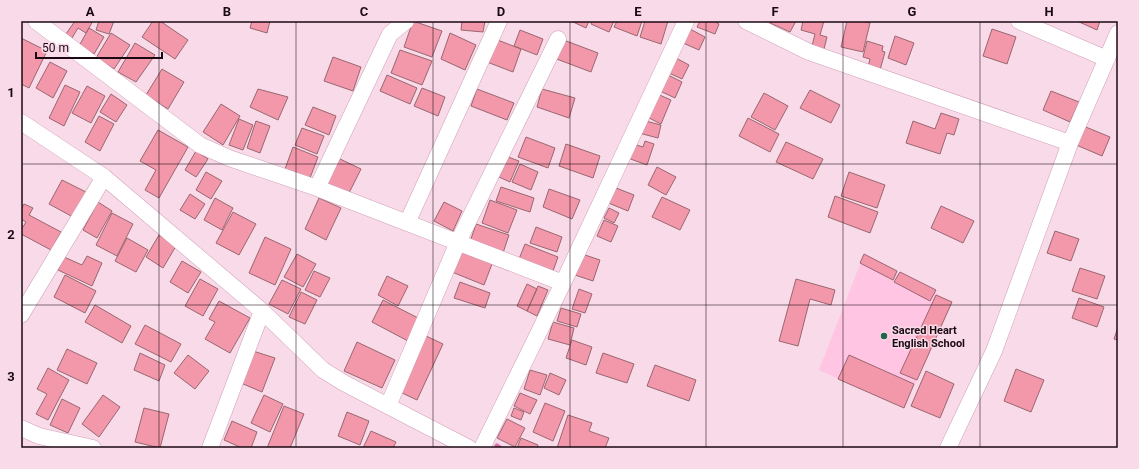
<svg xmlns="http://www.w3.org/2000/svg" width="1139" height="469" font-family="Roboto,sans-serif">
<rect width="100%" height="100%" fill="#f9dae9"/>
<path fill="#ffc5e2" d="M864,254L952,302L904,408L819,370Z"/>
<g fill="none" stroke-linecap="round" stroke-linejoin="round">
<path stroke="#d674aa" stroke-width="5" d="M497,446L500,448"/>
</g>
<path fill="#f298aa" stroke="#996770" d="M75,21H93L86,33L78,28L72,38L66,34Z
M99,21H114L109,34L96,30Z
M153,21H160L188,40L175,59L142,37Z
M252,21H270L267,33L250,28Z
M413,21L442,31L432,57L404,47Z
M462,21H485L483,32L461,30Z
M571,21H589L586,28Z
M592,21H614L609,32L591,24Z
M617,21H642L637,36L614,27Z
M645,21H668L661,44L640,37Z
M700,21H714L719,24L715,34L697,27Z
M771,21H796L790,32L770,23Z
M803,21H824L820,35L827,37L824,49L812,46L815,34L801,30Z
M847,21H860L870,23L863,52L841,47Z
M1077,21H1100L1097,30Z
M89,28L104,37L94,54L79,46Z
M690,29L705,37L699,50L683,43Z
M992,29L1016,37L1007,64L983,56Z
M520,30L543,39L537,55L514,46Z
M111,33L130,45L114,69L96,58Z
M450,33L476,45L465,70L441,59Z
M895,36L914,43L906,65L888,58Z
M21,38L47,51L29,88L21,84Z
M495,39L521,49L513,72L487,62Z
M561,39L598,53L591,72L554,58Z
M867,41L883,46L882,51L885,52L880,70L868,67L870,59L863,57Z
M135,43L155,55L136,82L118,72Z
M400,50L432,61L422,85L391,73Z
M333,57L361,67L353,91L324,81Z
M676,58L689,65L682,79L669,73Z
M50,62L67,71L53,98L36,88Z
M162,69L184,82L168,109L146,95Z
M387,75L417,88L410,104L380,91Z
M668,75L682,82L675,98L660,91Z
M65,85L80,92L64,126L49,118Z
M87,86L105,96L91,123L72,113Z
M422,88L445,97L438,116L414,106Z
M258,89L288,97L278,120L250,107Z
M477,89L514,103L507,120L471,106Z
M542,89L575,98L569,118L537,107Z
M810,90L840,105L831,123L800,108Z
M1051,91L1079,102L1070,122L1043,110Z
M655,93L671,100L661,124L645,116Z
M764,93L788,106L775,130L751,117Z
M111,94L127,105L116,122L100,112Z
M221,104L240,116L223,145L203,132Z
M313,107L336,116L329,135L305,125Z
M941,113L959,119L954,135L947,133L940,154L906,143L913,121L935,129Z
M99,116L114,124L100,151L85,142Z
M748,118L779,134L770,152L739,136Z
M239,119L253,125L243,150L229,145Z
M642,120L661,125L658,138L639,133Z
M256,121L270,126L260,153L247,148Z
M1081,125L1110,137L1102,156L1074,144Z
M302,128L324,136L317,154L295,145Z
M158,130L188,147L159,198L145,190L156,170L140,161Z
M526,137L555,148L548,168L518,157Z
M645,141L654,144L647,165L625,157L630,143L643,147Z
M786,142L823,159L813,179L776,162Z
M566,144L600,156L593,178L559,166Z
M293,147L318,157L310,178L285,169Z
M196,151L208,159L196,177L185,170Z
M508,157L519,161L510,182L499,177Z
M338,158L361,169L348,195L326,184Z
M520,164L538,172L531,190L512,182Z
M657,167L676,177L666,195L648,185Z
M206,172L222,181L211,199L196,190Z
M849,172L885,185L877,208L841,196Z
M62,180L86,192L73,217L49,204Z
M611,186L634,195L628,211L606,202Z
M501,187L534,198L530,212L496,201Z
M549,189L580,200L572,219L543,207Z
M190,194L205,204L195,219L180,210Z
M835,196L878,212L870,233L828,217Z
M662,197L690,210L680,230L652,217Z
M215,198L233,208L222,230L204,220Z
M319,198L341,208L326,240L305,229Z
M490,200L517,210L508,233L482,223Z
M98,202L112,211L97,238L83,230Z
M444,202L462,211L453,231L434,221Z
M24,204L33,208L29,215L61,232L51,250L21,234V230L26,222L21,219V210Z
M941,206L974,221L963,243L931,228Z
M609,208L619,213L614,223L604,218Z
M233,212L256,224L239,255L216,243Z
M112,213L133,224L117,256L96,245Z
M604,220L618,226L611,242L597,236Z
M476,224L509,235L503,253L470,242Z
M536,227L562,237L557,252L530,243Z
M1055,231L1079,239L1071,261L1047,253Z
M159,235L176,246L163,268L146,257Z
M265,237L291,249L275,285L249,273Z
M127,238L148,250L136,272L115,261Z
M525,244L558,257L553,271L519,259Z
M460,251L492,264L484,285L452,272Z
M297,254L316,264L303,287L284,277Z
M582,254L600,260L593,281L575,275Z
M864,254L897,271L893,280L860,263Z
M87,256L102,263L92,286L58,270L64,257L82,265Z
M182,261L201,272L188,293L170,282Z
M1080,268L1105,276L1097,299L1072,291Z
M314,271L330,278L320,297L305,290Z
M900,272L936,290L930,301L894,282Z
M65,275L96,291L85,313L54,297Z
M387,276L408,286L398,306L378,295Z
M200,279L218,289L203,316L185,306Z
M796,279L835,290L831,305L810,299L798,346L779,341Z
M282,280L301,289L288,314L269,304Z
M460,282L490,293L485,308L454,298Z
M527,284L537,289L527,311L517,306Z
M538,286L548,290L537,316L527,311Z
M579,289L592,294L585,313L572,309Z
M301,292L317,300L305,324L289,317Z
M936,295L952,302L917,380L900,373Z
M1079,298L1104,307L1097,327L1072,318Z
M383,300L420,319L408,341L372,322Z
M219,301L250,318L230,353L205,339L215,322L209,319Z
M95,305L131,326L122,343L85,322Z
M561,308L581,314L577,327L557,321Z
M553,322L574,328L570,345L548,339Z
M145,325L181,344L171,362L135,344Z
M1118,327V340L1114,339Z
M424,335L443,344L417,400L398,391Z
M572,340L592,347L586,365L566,358Z
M357,342L395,360L382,388L344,371Z
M67,349L97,363L87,384L57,370Z
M253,351L275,358L262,392L241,383Z
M140,353L165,365L159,381L134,370Z
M603,353L634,364L627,383L596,373Z
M188,355L209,371L195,389L174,373Z
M849,355L914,384L904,408L838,379Z
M655,365L696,380L689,401L647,386Z
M48,368L69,380L48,420L36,414L47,394L37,389Z
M1016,369L1044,380L1031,412L1004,401Z
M530,370L547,375L540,395L524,389Z
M926,371L954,384L940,418L911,406Z
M550,373L566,380L559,395L544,388Z
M520,393L537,400L530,414L514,406Z
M103,395L120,407L99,437L82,424Z
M264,395L283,404L270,432L251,423Z
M62,399L80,408L68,433L50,425Z
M545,403L565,411L553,441L533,432Z
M284,406L304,414L290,448H267Z
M144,408L169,414L160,448L135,442Z
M514,408L524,412L521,420L511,416Z
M347,412L369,421L360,445L338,436Z
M568,415L592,423L589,431L609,438L605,448H557Z
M507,419L525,428L515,447L497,438Z
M232,421L257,432L251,448H242L224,440Z
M371,431L396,442L393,448H363Z
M521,438L538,445L537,448H517Z"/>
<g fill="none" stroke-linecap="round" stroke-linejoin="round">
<defs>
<path id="minor" d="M36,21L200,145L229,158L317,188L563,283
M746,21L809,52L1070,143
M1019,21L1107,59
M21,122L104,177L262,311L323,370L344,383L388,406L469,448
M317,188L390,34L406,21
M407,223L499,21
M21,315L104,177
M388,406L458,242L558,39
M21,428L39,436L93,448
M210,448L262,311
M482,448L563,283L686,21
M948,448L994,351L1070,143L1118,33"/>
</defs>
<use href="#minor" stroke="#d0a0b8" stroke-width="17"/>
<use href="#minor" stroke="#fff" stroke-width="16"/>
</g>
<path fill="none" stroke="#1a0912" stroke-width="1" stroke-opacity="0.55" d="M159,21V448M296,21V448M433,21V448M570,21V448M706,21V448M843,21V448M980,21V448M21,164H1118M21,305H1118"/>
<circle fill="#26634e" stroke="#f9dae9" stroke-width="1.5" cx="884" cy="336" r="4"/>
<g text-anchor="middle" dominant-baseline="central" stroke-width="3" stroke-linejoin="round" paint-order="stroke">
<g font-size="11" font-weight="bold" fill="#1a0912" stroke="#f9dae9" text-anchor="start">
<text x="892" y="330">Sacred Heart<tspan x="892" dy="13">English School</tspan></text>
</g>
</g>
<rect width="1139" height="469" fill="none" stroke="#f9dae9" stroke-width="44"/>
<path d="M36 52v6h126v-6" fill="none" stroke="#1a0912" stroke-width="2"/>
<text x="42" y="52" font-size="12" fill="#1a0912" stroke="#f9dae9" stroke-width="3" paint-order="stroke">50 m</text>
<rect x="22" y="22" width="1095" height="425" fill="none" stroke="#1a0912" stroke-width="1.5"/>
<g font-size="13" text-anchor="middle" font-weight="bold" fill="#1a0912">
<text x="90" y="16">A</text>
<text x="227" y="16">B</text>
<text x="364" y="16">C</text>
<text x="501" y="16">D</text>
<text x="638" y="16">E</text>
<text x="775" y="16">F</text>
<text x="912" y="16">G</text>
<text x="1049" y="16">H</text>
<text x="11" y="97">1</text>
<text x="11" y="239">2</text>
<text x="11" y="381">3</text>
</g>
</svg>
